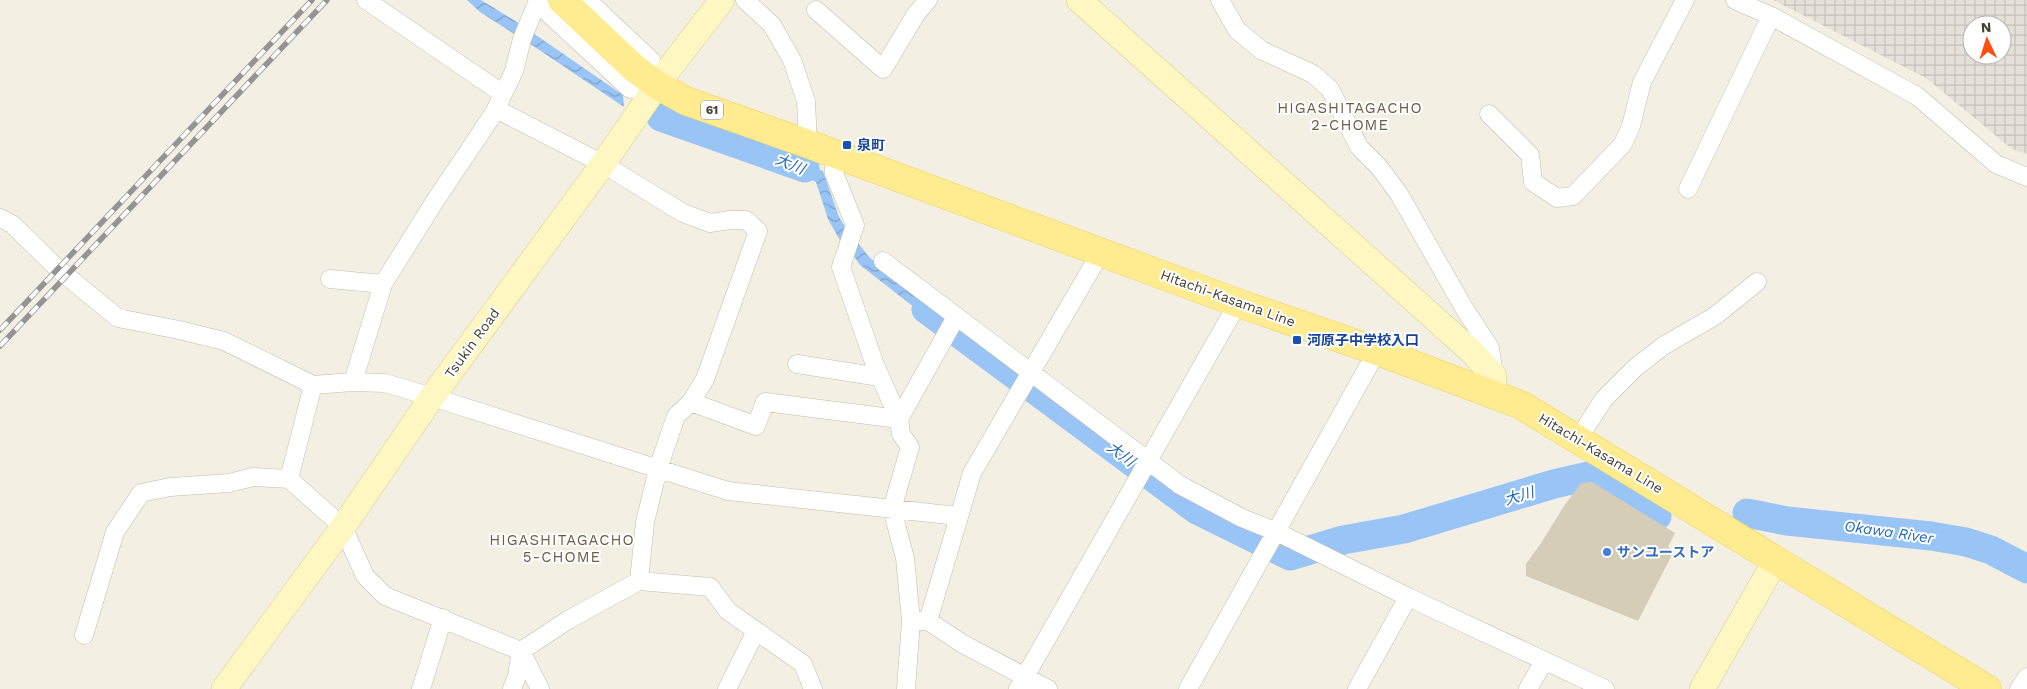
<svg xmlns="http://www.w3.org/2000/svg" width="2027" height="689" font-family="'Work Sans','Noto Sans JP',sans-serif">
<defs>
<pattern id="industrial-grid" width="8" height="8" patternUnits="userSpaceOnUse" patternTransform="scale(1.25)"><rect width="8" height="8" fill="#e5e1d8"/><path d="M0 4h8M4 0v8" fill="none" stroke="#c6c2ba"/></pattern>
<pattern id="water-waves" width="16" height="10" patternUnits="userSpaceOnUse" patternTransform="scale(1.25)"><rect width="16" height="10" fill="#99c5f6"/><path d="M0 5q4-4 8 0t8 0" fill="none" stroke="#7fa1c8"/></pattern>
</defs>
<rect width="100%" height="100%" fill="#f3f0e3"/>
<path fill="url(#industrial-grid)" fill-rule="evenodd" d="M1773,0H2027V154L2012,149L1926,78ZM1972,25H2002V55H1972Z"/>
<path fill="url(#water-waves)" d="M467,0H481L520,24L516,35L480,12Z
M530,31L623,95L624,107L526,41Z
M664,114L762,148L758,158L660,123Z
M770,151L823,171L839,217L847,230L842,244L828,219L816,182L803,175L767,160Z
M858,243L870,258L948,319L942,329L860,265L853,255Z"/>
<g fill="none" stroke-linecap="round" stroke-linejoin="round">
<path stroke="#99c5f6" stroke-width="29" d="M661,117L805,168
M926,309L1197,510L1290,556L1343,540L1404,529L1554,484L1589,476L1657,516
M1747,513L1787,521L1931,536L1966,542L1991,550L2027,569"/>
</g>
<path fill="#d5cdb8" d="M1592,482L1675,533L1668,547L1674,551L1638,621L1526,576V564L1541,543L1564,506L1581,483Z"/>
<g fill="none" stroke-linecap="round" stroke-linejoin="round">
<defs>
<path id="street" d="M366,0L503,94
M745,0L772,25L792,60L806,101L808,144
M1220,0L1237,30L1261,50L1313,74L1330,89L1359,147L1379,167L1399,194L1464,308L1490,348L1494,376
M1735,0L1771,16L1917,96L1996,164L2027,177
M816,10L883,69L916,14L928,0
M496,109L603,164L683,213L710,223L730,220H746L758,231L705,379L691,402L676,416L658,469L645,522L639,581
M1489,114L1530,155L1533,182L1557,198L1573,196L1623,144L1631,126L1642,82L1685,0
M834,153V173L855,225L841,267L875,365L899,419L901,434L910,447L892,509L905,558L911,621L906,689
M1688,189L1771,16
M0,218L12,224L58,269L118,318L179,330L224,341L313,385L353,382L383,284L330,279
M883,261L1180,485L1242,518L1277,532L1408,597L1605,689
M383,284L435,201L494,113L514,71L522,39L537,3L630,89L657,85L651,60L587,0
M797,364L880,377
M353,382L385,383L432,397L728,491L958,516
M691,402L756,426L765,402L899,419L956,317
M1578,439L1604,399L1635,368L1663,346L1715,316L1757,282
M289,479L313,385
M917,621H928L963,644L1048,689
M928,621L972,473L1101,252
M84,635L115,532L141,493L170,487L229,483L253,477L289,479L343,527L365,576L385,596L521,651L540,689
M421,689L443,618
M512,689L517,676L521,651L568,620L639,581L710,587L728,611L803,664L813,689
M727,689L756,631
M1018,689L1238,303
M1188,689L1377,351
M1357,689L1408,597
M1528,689L1544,661
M2019,689L2027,677"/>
<path id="secondary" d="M1079,0L1471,351L1494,376L1493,394
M224,689L343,527L432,397L603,164L665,74L722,0
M1702,689L1776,560"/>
<path id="primary" d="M562,0L634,68L657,85L686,101L808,144L1238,303L1377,351L1521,405L1987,689"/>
</defs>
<use href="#street" stroke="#c2bca8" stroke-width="19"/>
<use href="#secondary" stroke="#d7cc8f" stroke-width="26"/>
<use href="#primary" stroke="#edd157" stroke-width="29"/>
<use href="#street" stroke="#fff" stroke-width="18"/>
<use href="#secondary" stroke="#fff7c1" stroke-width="25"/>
<use href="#primary" stroke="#ffec90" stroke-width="28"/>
<defs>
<path id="rail" d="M0,330L312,0
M0,346L327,0"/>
</defs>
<use href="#rail" stroke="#949494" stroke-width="5.5"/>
<use href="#rail" stroke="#fff" stroke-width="4" stroke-dasharray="11" stroke-linecap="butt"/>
</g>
<g fill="#1a4fb4" stroke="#fff" stroke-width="2">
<rect x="842" y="140" width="10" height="10" rx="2.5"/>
<rect x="1292" y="335" width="10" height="10" rx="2.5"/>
</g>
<circle fill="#3f7fe0" stroke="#fff" stroke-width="2" cx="1607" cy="552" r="5"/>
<g text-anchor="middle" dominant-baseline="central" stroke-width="4" stroke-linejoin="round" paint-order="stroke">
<rect fill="#fff" stroke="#7d7970" stroke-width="1" x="701" y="100.5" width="22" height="19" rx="4"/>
<g font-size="12" font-weight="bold" fill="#454033">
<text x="712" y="110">61</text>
</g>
<g font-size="14" font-weight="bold" fill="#164399" stroke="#fff" text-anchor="start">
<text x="857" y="145">泉町</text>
<text x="1307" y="340">河原子中学校入口</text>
</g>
<g font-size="14" fill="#454033" stroke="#fff">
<text transform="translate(1228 298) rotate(20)">Hitachi-Kasama Line</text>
<text transform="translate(472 343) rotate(-54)">Tsukin Road</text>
<text transform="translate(1601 453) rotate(31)">Hitachi-Kasama Line</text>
</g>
<g font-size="14" font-weight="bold" fill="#366cbe" stroke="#fff" text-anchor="start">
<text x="1617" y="552">サンユーストア</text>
</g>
<g font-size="15" letter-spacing="1" fill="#696049" stroke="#fff">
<text x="1350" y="108">HIGASHITAGACHO<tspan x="1350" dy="17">2-CHOME</tspan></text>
<text x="562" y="540">HIGASHITAGACHO<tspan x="562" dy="17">5-CHOME</tspan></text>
</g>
<g font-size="15" font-style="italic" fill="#2469b9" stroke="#fff">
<text transform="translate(790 164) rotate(22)">大川</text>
<text transform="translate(1121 454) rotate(37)">大川</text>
<text transform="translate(1519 496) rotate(-16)">大川</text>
<text transform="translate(1889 532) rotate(8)">Okawa River</text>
</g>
</g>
<g transform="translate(1987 40) rotate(356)"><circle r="24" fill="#ffffff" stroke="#b5b3ad"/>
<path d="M0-4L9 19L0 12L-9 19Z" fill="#ff4e0e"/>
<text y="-8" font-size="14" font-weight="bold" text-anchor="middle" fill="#454033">N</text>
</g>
</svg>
